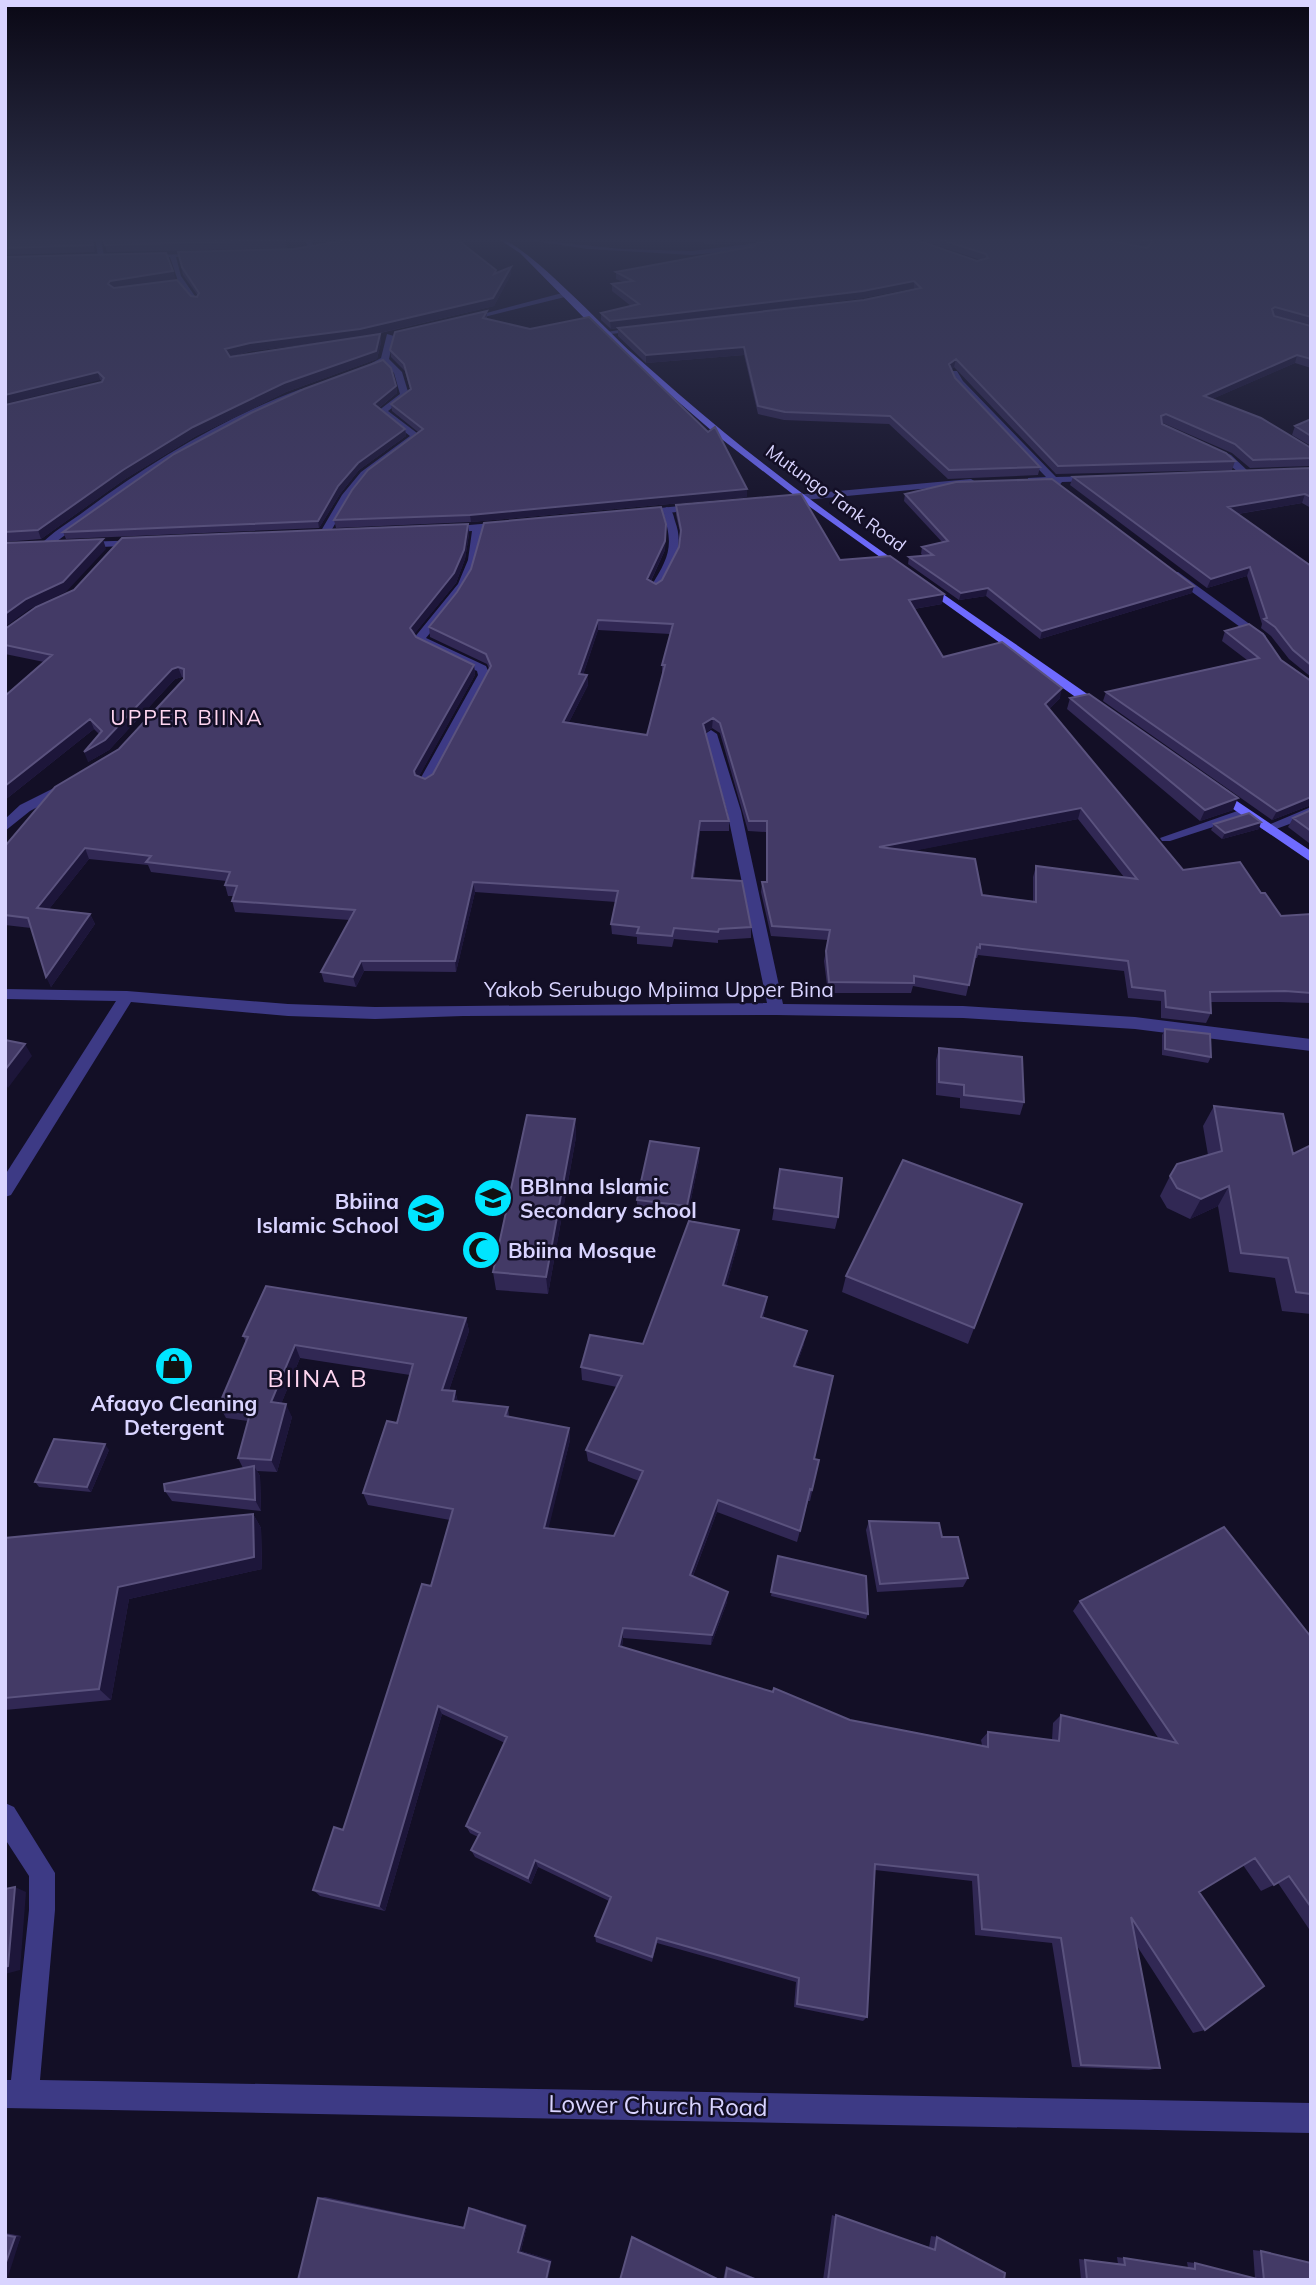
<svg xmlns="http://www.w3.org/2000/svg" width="1316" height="2285" font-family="Mulish,sans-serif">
<rect width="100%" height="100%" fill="#130f26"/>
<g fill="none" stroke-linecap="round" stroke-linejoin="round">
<path fill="#3d3a85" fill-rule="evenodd" d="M173,255L176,257L181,276L199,302H195L178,281L170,257Z
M667,507C673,511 673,514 675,521C685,548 673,565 660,588L655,591L650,588C669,557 675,546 662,510Z
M1246,808L1252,812L1250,815L1170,841H1162L1160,838Z"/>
<path fill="#3d3a85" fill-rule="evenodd" d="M95,238H101L104,257L98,256Z
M306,238H312L313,246L307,252L287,254V252L303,249L307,246Z
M515,238L622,249L692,251L799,238L761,248L692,255L588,249Z
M145,255L201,254L205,256L143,258Z
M566,292L569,296L464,322L460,320Z
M645,326L642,330L604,335L600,333Z
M387,334L394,336L389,359L402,372L409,395L388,411L421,436L367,476L351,496L327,538H319L318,536L342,495L361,472L410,436L378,411L400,394L394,373L384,363L366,372L359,370L381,358Z
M951,371H957L963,381L1056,477L1094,476L1099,479L1097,481L1062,482L1058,487L1051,483L1028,482V478L1046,477L956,384Z
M301,389L308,391L272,406L191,449L110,501L48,548L39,546C52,532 70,522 86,510C151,462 225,417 301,389Z
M1215,448L1231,455L1250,473V477H1244C1233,467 1222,460 1210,451Z
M971,479L976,482L974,484L783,502L778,499L783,496Z
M700,504L704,505V509L640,516L635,513L640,510Z
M505,522L509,523V527L483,530C475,585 459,597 426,638L486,666L490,675L432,783L425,787L420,786L418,783L478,675L477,671L419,645L414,638L458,584L468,560L472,531L445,533L440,530L445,527Z
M145,540L146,542L141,545L82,548L77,545L82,542Z
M1170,572H1178L1266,636V640H1258L1170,576Z
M711,730L717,734L741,811L783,1004L963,1006L1135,1017L1311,1039V1051L1135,1029L963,1018L776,1015L463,1016L375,1019L288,1016L131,1002L11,1195L5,1197V1175L116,1001L5,999V989L127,991L288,1004L375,1007L767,1003L727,811L705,734Z
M66,782L73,786L71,789L30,811L5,831V819L20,805Z
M1311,807V816L1268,832L1261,828Z
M5,1803L14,1807L55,1873V1910L40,2080L1311,2103V2133L5,2108V2080H11L29,1910V1876L5,1839Z"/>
<path fill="#6f6bff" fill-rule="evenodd" d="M497,238C521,238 608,332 632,353C663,380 693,407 725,433C845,531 977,616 1103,705V711H1095L799,499L719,437L601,335L520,253Z
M1216,787L1311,851V862L1211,794L1209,791Z"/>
</g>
<path fill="#312854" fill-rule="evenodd" d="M5,238H92L95,252L5,255Z
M285,238L287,248L107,252L105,245Z
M676,238H780L716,245Z
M914,238H1311V325L1273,315L1274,316L1311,326V368L1295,363L1212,399L1311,448V466L1250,468L1232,453L1163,423L1162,424L1235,461L1232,470L1056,474L954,367L951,370L955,378L1040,467L1038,475L948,479L889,424L784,420L758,414L744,355L646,363L618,336V328L864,300L914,289V288L863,298L611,329L601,320V313L631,306L612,291V284L623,282L616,279V272L749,248V245L977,261L981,260Z
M178,252L496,270V273L511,267V274L494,306L368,336L380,334L381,342L377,359L286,392L196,436L125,479L41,539L5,542V405L102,382L5,257L173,271L175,279L128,286L197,297L198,296L183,275ZM342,340L230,357L252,351Z
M487,311V319L747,497L471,522L336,528L334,520L418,432L392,411L391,404L410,389L405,371L391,357L390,350Z
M396,386L397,393L379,408L405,429L406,436L359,470L340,494L319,528L66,539L63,532Z
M1311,419V446L1292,435L1295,426Z
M1311,468V508L1302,503L1238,514L1311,566V677L1289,659L1271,636L1261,628L1262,624L1247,576L1207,588L1070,485L1073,477Z
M905,494L1192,593L1040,639L986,596L959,600L908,564L909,557L923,556L921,554L922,547L942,542L904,501Z
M676,505L840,560L942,604L914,609L943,657L1060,698L1049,709L1183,870L1261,893L1281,916L1311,914V1003L1279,1002H1210L1211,1013L1206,1023L1161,1018V1001L1128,998L1124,971L978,955L977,958H975L966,996L913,986L911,993H828L824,961L828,940L771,936L761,892L762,882H766V832L748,831L720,733L712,728L705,733L729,821V831H700L694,878L751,927V938L718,940V943L674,939L672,947L637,944V937L612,934L611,924L616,902L475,892L456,972L364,971L356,987L324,982L321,972L350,920L235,912L232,901L234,896H228L225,885L226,881L151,872L148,865L89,859L49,909L90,914L95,924L51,987L31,928L5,925V846L119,749L184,678L182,677L175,679L109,750L88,762L99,734L94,729L5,800V696L44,662L5,654V629L468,524L469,534L465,559L456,583L414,634L416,637L474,665L475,675L419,776L425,779L433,774L489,669L487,664L430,637L429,627L666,524L665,550L651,581L656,584L662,580L679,547L681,536L676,515ZM598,630L670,634L662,665V675L647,735L569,722L588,685L587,675H583ZM1078,819L1124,877L1036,866L1033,877V901L982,895L911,851Z
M1225,631L1281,660L1311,805L1272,820L1103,701L1106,692L1247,660L1222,641Z
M1070,698L1233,810L1200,821L1067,709Z
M1311,810V842L1309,843L1288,827L1293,818Z
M1214,824L1259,829L1222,839L1211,830Z
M1165,1029L1211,1057L1208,1063L1162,1055V1035Z
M939,1048L1024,1102L1020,1115L960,1108V1098L936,1095V1060Z
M1214,1106L1293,1154L1311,1145V1314L1282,1311L1275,1278L1229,1272L1218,1206L1190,1219L1167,1208L1160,1196L1170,1176L1208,1155L1203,1126Z
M575,1119L576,1137L548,1294L496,1290L493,1272Z
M699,1148V1160L687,1219L637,1212V1200Z
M1022,1204L968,1344L842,1292L846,1276Z
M774,1208L838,1217L835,1229L772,1220Z
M738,1243L726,1286L765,1311L763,1318L804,1344L796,1367L814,1459L819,1460L810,1501H808L797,1542L717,1512L693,1576L727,1602L711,1645L623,1638L622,1647L850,1720L982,1745L981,1740L988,1732L1052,1740L1053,1723L1061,1715L1159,1739L1073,1611L1080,1601L1311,1637V1932L1278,1883L1261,1891L1243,1865L1199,1892L1205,2030L1193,2033L1137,1946L1160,2068L1149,2070L1072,2067L1052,1943L975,1935L972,1881L875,1870L867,2017L863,2021L794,2007L796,1982L657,1943L652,1962L596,1942L595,1936L609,1901L538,1867L531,1884L475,1857L471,1850L478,1837L470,1833L466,1826L505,1743L442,1714L385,1911L320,1896L313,1890L343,1830L431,1586L450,1520L368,1505L363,1493L397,1423L410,1375L300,1358L281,1404L292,1417L277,1472L257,1471L260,1476L261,1511L172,1501L165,1491L243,1468L238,1458L248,1421L226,1418L219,1405L246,1342L243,1336L466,1318L469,1331L449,1390L455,1391L458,1402L508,1407L509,1417L569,1428L570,1440L548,1528L614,1536L639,1481L588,1461L586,1450L617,1387L582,1380L581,1367L643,1344Z
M109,1450L91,1492L39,1487L35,1482Z
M253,1514L261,1528L262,1569L129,1599L111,1700L5,1710V1538Z
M869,1521L942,1537L968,1578L963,1587L877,1592L866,1530Z
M778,1556L868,1614L866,1619L771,1596Z
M325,2197L464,2227L469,2208H473L527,2225L521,2251L552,2260L318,2198Z
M832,2215L929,2247L931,2236L937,2237L1004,2280H823Z
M5,2233L21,2236L5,2280Z
M1253,2250L1261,2251L1311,2280H1081L1079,2259L1118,2264L1117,2257L1188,2268L1187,2262L1195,2263L1255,2278Z
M726,2266L760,2280H723Z"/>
<path fill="#1d163a" d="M723,238H780L716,245V239Z
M511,267V274L494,306L362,337L252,351L227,357L225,349L250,343L360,329Z
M173,271L175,279L113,288L108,284L110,281Z
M914,281V288L863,298L611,329L610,321Z
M380,334L381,342L377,359L286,392L196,436L125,479L41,539L38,530L123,470L193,427Z
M744,347V355L646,363V355Z
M1297,355L1295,363L1201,404L1204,396Z
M956,359L954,367L947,372L949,364Z
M98,372L100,380L5,404V395Z
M396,386L397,393L375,411L374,404Z
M405,429L406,436L359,470L340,494L319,528L318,521L338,486L358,463Z
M747,489V497L471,522L470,515Z
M1305,494L1302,503L1225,516L1228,507Z
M468,524L469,534L465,559L456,583L411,638L410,628Z
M103,539L106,549L66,592L30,609L5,627V614Z
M665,541V550L647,589V579Z
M1250,567L1247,576L1207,588L1211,579Z
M1194,586L1192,593L1040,639L1042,631Z
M988,588L986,596L959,600L961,593Z
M944,594L942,604L907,610L909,600Z
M598,620V630L580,684L579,674Z
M474,665L475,675L416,782L414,771Z
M178,667L182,677L175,679L109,750L88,762L84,752L172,669Z
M587,675L588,685L564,732L563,722Z
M1062,688L1060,698L1043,715L1045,704Z
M713,718L712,728L702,735L703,724Z
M90,719L94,729L5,800V786Z
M1311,797V805L1272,820L1277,811Z
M1238,798L1233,810L1200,821L1205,810Z
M1081,808L1078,819L877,858L879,847Z
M700,821V831L692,889V878Z
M1261,822L1259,829L1222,839L1225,833Z
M85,848L89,859L42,918L37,908Z
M473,882L475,892L456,972L455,961Z
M90,914L95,924L51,987L46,977Z
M361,961L364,971L356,987L353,977Z
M25,1044L32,1056L8,1088L5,1083V1070Z
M575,1119L576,1137L548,1294L546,1277Z
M699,1148V1160L687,1219V1206Z
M1229,1186L1218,1206L1190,1219L1201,1199Z
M739,1230L738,1243L723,1298V1285Z
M767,1297L765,1311L759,1330L761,1317Z
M466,1318L469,1331L445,1402L442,1390Z
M807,1331L804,1344L792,1379L794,1366Z
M295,1345L300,1358L277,1414L271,1402Z
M455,1391L458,1403L453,1401Z
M286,1404L292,1417L277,1472L271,1460Z
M569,1428L570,1440L546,1539L544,1528Z
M105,1444L109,1450L91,1492L87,1487Z
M254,1466L260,1476L261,1511L255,1500Z
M718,1500L717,1512L689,1586L690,1575Z
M253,1514L261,1528L262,1569L129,1599L111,1700L99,1689L118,1587Z
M728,1592L727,1602L711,1645L712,1635Z
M623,1628V1638L620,1656L619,1646Z
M438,1706L442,1714L385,1911L379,1906Z
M535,1860L538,1867L531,1884L528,1878Z
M15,1887L26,1892L20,1970L5,1974Z
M469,2208H473L527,2225L521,2251L552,2260L548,2280H546Z
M21,2236L7,2280H5V2265L15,2237Z
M633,2236L722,2280H719L632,2237Z
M726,2266L760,2280H757L727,2268Z"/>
<path fill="#433a66" stroke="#5a527e" stroke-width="2" fill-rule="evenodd" d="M5,238H91L93,245L5,248Z
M103,238H285V240L105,245Z
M359,238H455L496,270L494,274L511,267L493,298L360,329L250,343L225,349L230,357L380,334L376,351L284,383L193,427L123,470L38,530L5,532V405L102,382L104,378L98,372L5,395V257L166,253L173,271L110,281L108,284L114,288L177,280L191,296L197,297L199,293L182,267L178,252L294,249Z
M782,238H911L977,261L988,258L986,254L936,238H1096L1147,248L1153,241L1130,238H1311V317L1275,307L1272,309L1274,316L1311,326V359L1297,355L1204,396L1261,418L1311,448V458L1253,460L1235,444L1166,414L1161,416L1162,424L1226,453L1235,461L1058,466L956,359L949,364L955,378L1040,467L949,470L890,416L785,412L758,406L744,347L646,355L618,328L864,300L921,288L914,281L863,291L610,321L601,313L639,304L612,284L633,281L616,272L756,246L749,245Z
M487,311L483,318L530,329L589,317L708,432L715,427L747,489L470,515L334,520L352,490L368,470L423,429L391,404L411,389L404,364L390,350L395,332Z
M383,360L391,368L396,386L374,404L405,429L358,463L338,486L318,521L63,532L174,454L251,413L304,389Z
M1311,419V436L1295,426Z
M1311,468V497L1305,494L1228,507L1311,566V665L1293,650L1275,627L1264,619L1267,618L1250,567L1211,579L1073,477Z
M1052,479L1194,586L1042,631L988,588L961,593L909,557L933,555L922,547L948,541L905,494L956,482Z
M801,494L840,560L890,556L944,594L909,600L943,657L1002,642L1062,688L1045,704L1183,870L1240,862L1261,893H1265L1281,916L1311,914V993L1285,991L1210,992L1211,1013L1166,1007L1165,991L1132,987L1128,961L980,944V948L977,947L969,985L914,976V983L829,982L826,951L830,930L772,926L762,882H767V821H749L720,723L713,718L703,724L729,821H700L692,878L742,881L751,927L719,929L718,932L674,928L672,936L637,933L639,927L611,924L618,891L473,882L455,961H361L353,977L321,972L355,910L232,901L237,886L225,885L230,872L146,862L151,856L85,848L37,908L90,914L46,977L28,918L5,915V846L55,787L119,749L184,679V669L178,667L172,669L105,740L84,752L102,731L90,719L5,786V696L52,655L5,645V629L36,607L74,590L122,538L468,524L464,550L454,573L410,628L416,637L474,665L414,771L415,775L425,779L433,774L491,666L486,654L429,627L457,592L471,569L484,523L661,507L666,524L665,541L647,579L656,584L662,580L679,547L681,530L676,505ZM598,620L673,624L662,665H665L647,735L563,722L587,675L579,674ZM1081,808L1137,879L1036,866V902L982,895L975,859L879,847Z
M103,539L63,582L26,599L5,614V543Z
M1249,624L1263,634L1281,660L1311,681V797L1277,811L1106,692L1259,658L1225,631Z
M1089,694L1238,798L1205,810L1070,698Z
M1311,810V831L1293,818Z
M1249,813L1261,822L1225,833L1214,824Z
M1165,1029L1210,1034L1211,1057L1165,1049Z
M5,1040L25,1044L5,1070Z
M939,1048L1022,1057L1024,1102L964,1095V1085L939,1082Z
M1214,1106L1283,1114L1293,1154L1311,1145V1294L1296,1292L1288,1258L1241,1253L1229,1186L1201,1199L1177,1188L1170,1176L1177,1164L1222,1151Z
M527,1115L575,1119L546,1277L493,1272Z
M650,1141L699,1148L687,1206L637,1200Z
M903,1160L1022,1204L974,1328L846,1276Z
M780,1169L842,1178L838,1217L774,1208Z
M689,1221L739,1230L723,1285L767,1297L761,1317L807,1331L794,1366L833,1376L814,1459L819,1460L812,1490L810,1489L800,1531L718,1500L690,1575L728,1592L712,1635L623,1628L619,1646L773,1692L774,1688L850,1720L988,1747V1732L1059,1741L1061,1715L1177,1743L1080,1601L1224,1527L1311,1637V1907L1289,1876L1274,1885L1255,1858L1199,1892L1264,1986L1205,2030L1131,1917L1160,2068L1081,2065L1061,1938L982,1929L978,1875L875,1864L867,2017L797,2004L799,1978L657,1938L652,1957L595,1936L611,1897L535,1860L528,1878L471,1850L480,1833L466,1826L507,1737L438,1706L379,1906L313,1890L334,1827L343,1830L422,1584L431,1586L453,1509L363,1493L387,1421L397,1423L413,1364L295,1345L271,1402L286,1404L271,1460L238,1458L251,1410L219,1405L248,1337L243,1336L266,1286L466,1318L442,1390L455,1391L453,1401L508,1407L505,1416L569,1428L544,1528L614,1536L643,1471L586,1450L622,1376L581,1367L590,1335L643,1344Z
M54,1439L105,1444L87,1487L35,1482Z
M254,1466L255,1500L165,1491L164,1484Z
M253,1514L254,1557L118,1587L99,1689L5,1698V1538Z
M869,1521L939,1523L942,1537H958L968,1578L880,1584Z
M778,1556L866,1576L868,1614L771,1592Z
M15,1887L8,1966L5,1967V1889Z
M318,2198L464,2228L469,2208L525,2226L518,2252L550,2262L546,2280H298Z
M836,2215L935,2250L937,2237L1005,2273L1004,2280H828Z
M5,2235L15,2237L5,2265Z
M632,2237L719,2280H620Z
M1261,2251L1311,2263V2280H1264Z
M1124,2258L1195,2269V2263L1261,2280H1087L1085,2260L1125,2265Z
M727,2268L757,2280H725Z"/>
<linearGradient id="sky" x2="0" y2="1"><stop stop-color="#0a0815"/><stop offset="0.43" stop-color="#333752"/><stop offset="1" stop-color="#333752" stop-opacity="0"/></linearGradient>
<rect width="1316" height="558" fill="url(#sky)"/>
<defs>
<symbol id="school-disc" viewBox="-11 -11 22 22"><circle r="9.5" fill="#00e5ff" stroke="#130f26"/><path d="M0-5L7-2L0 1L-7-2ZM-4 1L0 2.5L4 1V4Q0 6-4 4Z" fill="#111"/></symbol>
<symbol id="mosque-disc" viewBox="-11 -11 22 22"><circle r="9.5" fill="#00e5ff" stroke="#130f26"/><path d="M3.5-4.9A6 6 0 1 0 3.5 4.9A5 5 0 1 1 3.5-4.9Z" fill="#111"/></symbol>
<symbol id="shop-disc" viewBox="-11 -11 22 22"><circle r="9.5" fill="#00e5ff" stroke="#130f26"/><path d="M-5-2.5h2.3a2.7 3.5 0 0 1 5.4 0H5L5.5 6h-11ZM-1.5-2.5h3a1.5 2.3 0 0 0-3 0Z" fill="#111"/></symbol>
</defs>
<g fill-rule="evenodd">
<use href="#school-disc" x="471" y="1176" width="44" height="44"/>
<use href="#school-disc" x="404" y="1191" width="44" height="44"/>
<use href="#mosque-disc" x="459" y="1228" width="44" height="44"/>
<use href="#shop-disc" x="152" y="1344" width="44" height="44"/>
</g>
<g text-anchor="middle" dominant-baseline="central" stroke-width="5" stroke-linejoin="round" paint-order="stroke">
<g font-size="18" fill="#d9d4ff" stroke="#130f26">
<text transform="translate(836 498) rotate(36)">Mutungo Tank Road</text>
</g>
<g font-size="21" letter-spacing="2" fill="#ffd6f0" stroke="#130f26">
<text x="187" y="717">UPPER BIINA</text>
</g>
<g font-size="21" fill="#d9d4ff" stroke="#130f26">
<text x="659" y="989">Yakob Serubugo Mpiima Upper Bina</text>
</g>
<g font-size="21" font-weight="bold" fill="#d9d4ff" stroke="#130f26" text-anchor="start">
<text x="520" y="1186">BBInna Islamic<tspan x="520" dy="24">Secondary school</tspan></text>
<text x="399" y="1201" text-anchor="end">Bbiina<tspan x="399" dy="24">Islamic School</tspan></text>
<text x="508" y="1250">Bbiina Mosque</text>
<text x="174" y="1403" text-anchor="middle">Afaayo Cleaning<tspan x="174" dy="24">Detergent</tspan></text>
</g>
<g font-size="24" letter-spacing="2" fill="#ffd6f0" stroke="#130f26">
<text x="318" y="1378">BIINA B</text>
</g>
<g font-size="24" fill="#d9d4ff" stroke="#130f26">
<text transform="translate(658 2105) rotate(1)">Lower Church Road</text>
</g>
</g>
<rect width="1316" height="2285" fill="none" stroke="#d9d4ff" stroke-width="14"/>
</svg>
